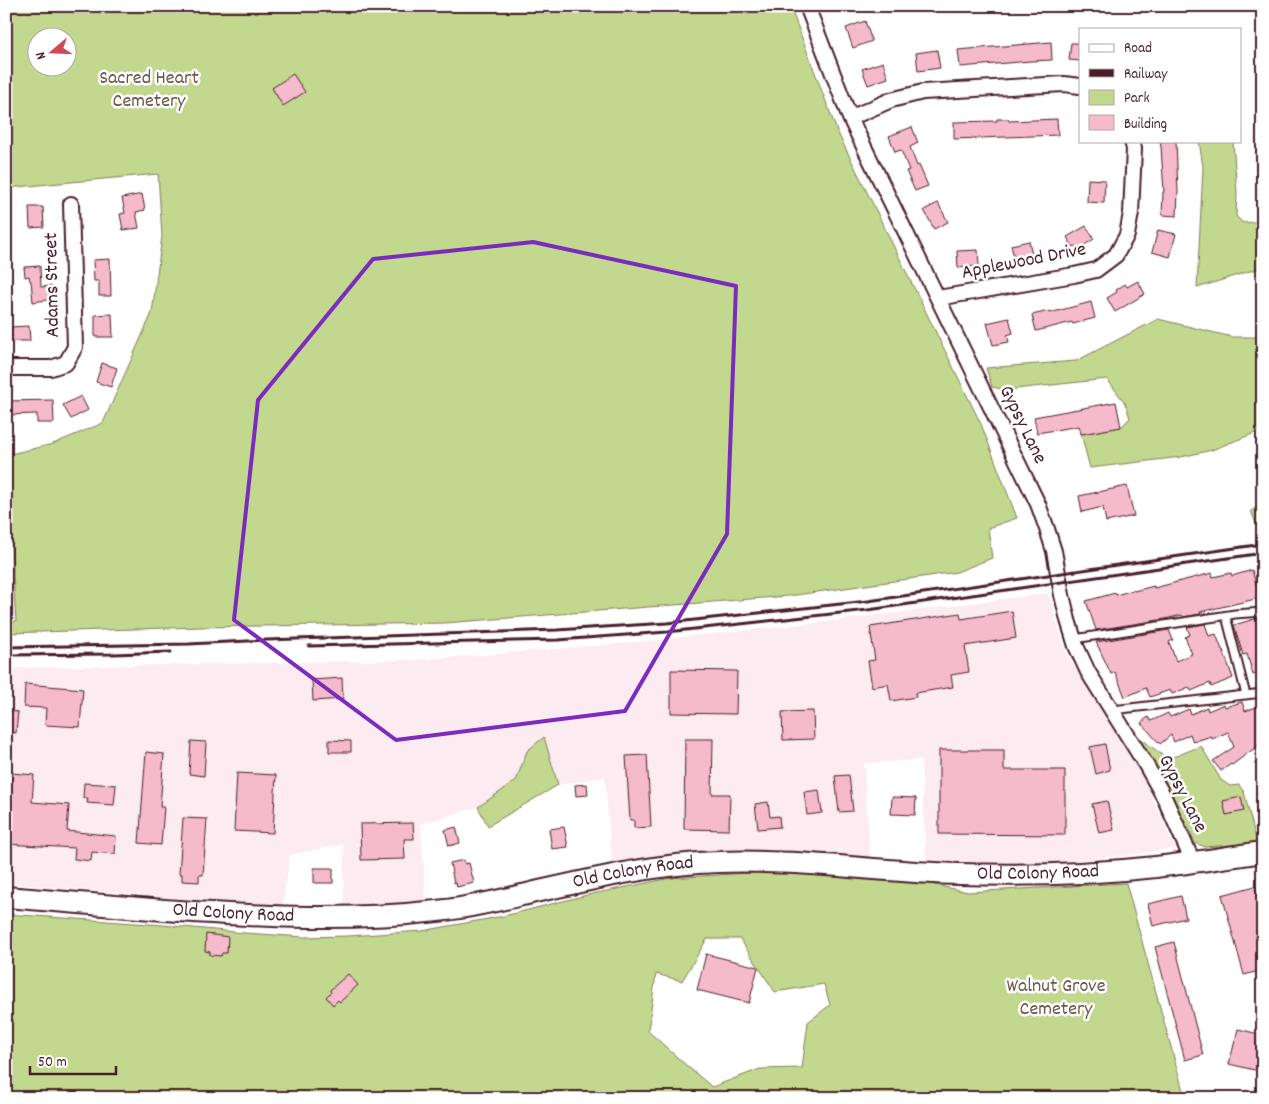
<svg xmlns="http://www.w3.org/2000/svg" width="1269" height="1104" font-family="Dekko,sans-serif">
<rect width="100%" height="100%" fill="#fff"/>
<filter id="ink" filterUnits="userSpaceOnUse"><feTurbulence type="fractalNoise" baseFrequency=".02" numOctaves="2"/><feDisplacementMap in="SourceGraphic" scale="10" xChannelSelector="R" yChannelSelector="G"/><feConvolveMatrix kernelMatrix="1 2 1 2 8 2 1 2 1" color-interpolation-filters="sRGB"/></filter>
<g filter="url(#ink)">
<path fill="#fcebf0" d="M6,513L9,514L16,622L6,624Z
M1048,593L1066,653L1141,773L1175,848L1138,854L1026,865L926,860L921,760L864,763L870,859L773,849L687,856L612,867L605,777L558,785L544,737L527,751L516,781L478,807L421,824L426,903L344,910V844L290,855L282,907L6,883V668L410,660L497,654L617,644L833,621Z"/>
<path fill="#c2d88e" stroke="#867c5c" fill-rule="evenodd" d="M6,6H790L837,131L981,424L1017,518L988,528L992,558L957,572L789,596L445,623L201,627L6,633V624L16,621L9,515L6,513V455L53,444L103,423L152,313L162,236L158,174L6,188ZM38,38H68V68H38Z
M1199,141H1233L1237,193L1236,216L1243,223L1263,221V267L1197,288L1203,167Z
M1158,319L1232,337H1263V433L1260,431L1212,450L1181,457L1090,468L1081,434L1121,427L1130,418L1125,403L1107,379L1006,390L992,387L986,368L1076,361Z
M1263,503V531H1259L1251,511Z
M1134,733L1166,758L1176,756L1201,746L1221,780L1230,786L1239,785L1244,792L1257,843L1205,847L1195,843L1190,831Z
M544,737L558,785L488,826L478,807L516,781L527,751Z
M765,872L916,881L968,892L1126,883L1185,1098H6V914L163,925L245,933L304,937L348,936L422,931L504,916L587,895L671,878ZM707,939H740L775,992L824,984L830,1005L808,1022L802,1068L760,1069L712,1087L687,1066L648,1031L656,974L682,981Z"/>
<path fill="#f5bbcc" stroke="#4a1f2b" d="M865,21L872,41L853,48L846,28Z
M1051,42L1052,60L1031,61L960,67L958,50Z
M1071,43H1080V61L1069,60Z
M937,50L940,68L918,71L916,53Z
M883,62L888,78L868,85L862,69Z
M293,74L305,92L283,106L272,88Z
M997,119H1008L1009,121L1057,119L1058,135L954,139V122L997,121Z
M912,127L918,143L910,147L917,166L919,165L928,186L915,191L906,171L909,170L901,150L895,152L889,136Z
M1160,141H1176L1178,191L1177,216L1162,215L1163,192H1164L1161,147Z
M1088,179L1105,180L1104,203L1087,202Z
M142,194L145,210L136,212L139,228L123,230L120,214L125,213L122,198Z
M938,203L948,222L934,229L924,210Z
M29,207H43L44,227L30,228Z
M1086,226L1094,239L1078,249L1076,246L1073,247L1067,237Z
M1158,230L1176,234L1170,257L1152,252Z
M1029,241L1033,258L1015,262L1011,245Z
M978,250L979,266L958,268L957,251Z
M110,259L111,296H99V281H94L93,260Z
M40,266L41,287L51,286L53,299L33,302L31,281H30L29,276L25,277L24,267Z
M1138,281L1145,294L1115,312L1107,298L1117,292L1116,290L1125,284L1127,287Z
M1091,302L1095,318L1073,324L1072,322L1036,331L1032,315L1049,311L1050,313Z
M112,314L113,337H95V315Z
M1009,318L1013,333L1007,335L1009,342L993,345L987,323Z
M29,326L30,341H11L10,327Z
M102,363L117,368L111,387L96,382Z
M81,396L88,410L71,419L63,405Z
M53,400L54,423H37V414L6,415V401Z
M1116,402L1121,427L1081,434L1079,426L1037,433L1034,417Z
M1127,486L1134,516L1106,522L1103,507L1082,512L1079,496Z
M1252,570L1260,598L1200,612L1201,614L1183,617L1182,615L1165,619L1096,630L1086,601L1115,593L1116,595L1133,590L1134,591L1154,586V588L1212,573L1213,577L1231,573L1232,576Z
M1012,611L1016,638L965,646L969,672L951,675L953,687L915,693L916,697L891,701L888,684L872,687L868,661L875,660L870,627L960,613L961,619Z
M1258,618L1263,637V652L1259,653L1263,667V671L1253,675L1247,654L1243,655L1234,625Z
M1205,624L1209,636L1216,634L1222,650H1223L1233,678L1211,687L1210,683L1191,691L1189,687L1172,694L1170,690L1150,697L1146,688L1125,697L1115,672L1111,674L1096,642L1169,630L1173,640L1169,642L1176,661L1192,654L1185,637L1190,635L1187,627Z
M671,670L737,671L736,714L671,713Z
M342,678L343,699L313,701L312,680Z
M25,684L83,689L80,727L45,725L46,708L24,707Z
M1242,702L1245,711L1263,705V742L1232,765L1231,764L1221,771L1213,761L1234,747L1228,732L1212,739L1211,736L1193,742L1190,734L1174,742L1171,735L1160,744L1141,723L1148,717L1151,721L1168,713L1170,717L1189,709L1191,714L1207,707L1208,711L1224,704L1225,707Z
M7,711L18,712L16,733L6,732Z
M813,711L814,739L783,740L782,712Z
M685,739H713L712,794H730L729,830L684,829Z
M329,740L351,741V752H329Z
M191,741L206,742L204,776L189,774Z
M1105,744L1110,770L1096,774L1090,747Z
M939,750H1004V770H1065V835L939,834Z
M146,752L164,754L160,807H164L161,845L139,843Z
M647,755L651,827L634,828V820H630L626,756Z
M12,773L34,775L32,802L69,805L67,831L116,836L115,854L92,852L91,861L74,859L75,848L6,844Z
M237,773L276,775L273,833L234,831Z
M849,775L853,811L839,812L835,776Z
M84,783L116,785L114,805L87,803L88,798H83Z
M587,784L588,795L576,796L575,785Z
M819,790L822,813L807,815L804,792Z
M892,797L916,798L915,815L891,814Z
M1241,797L1244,811L1226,815L1223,801Z
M1107,801L1114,830L1099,833L1092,804Z
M768,802L770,817L779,816L780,827L758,829L755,804Z
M183,818L207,819L203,875H199V882L182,881V874H179Z
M413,823L414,839H404L405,859L361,860L360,824Z
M456,827L460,843L449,846L445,830Z
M564,827L568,847L552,849L549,829Z
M464,860L465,864L469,863L474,883L457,887L456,882L454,883L450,863Z
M314,868H333V883H314Z
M1255,886L1263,914V970L1244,975L1222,895Z
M1181,896L1186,918L1153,926L1148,904Z
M206,934L228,937L227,953H222L221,956L210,955V952L205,951Z
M1174,942L1203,1055L1185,1060L1155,947Z
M706,954L758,967L749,1003L697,990Z
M348,974L358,985L340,1002L338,1000L333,1005L326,997L331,992L330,990Z
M1238,1029L1263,1035V1072L1229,1064Z"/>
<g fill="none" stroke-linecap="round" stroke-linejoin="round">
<defs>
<path id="lane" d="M1226,616L1246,695
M1074,639L1235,614L1263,612
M1112,710L1263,693"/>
<path id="street" d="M807,6L850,118L1038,504L1047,529L1054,551L1062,595L1068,620L1076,646L1088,672L1146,765L1164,797L1193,862
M850,118L891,100L923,92L1064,84L1080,86
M938,298L1074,275L1096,270L1116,255L1127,235L1131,213L1134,149L1132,141
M6,368H51L66,363L75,347L71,204"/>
<g id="secondary">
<path id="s1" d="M6,897C55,901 103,905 152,909C247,916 342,922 437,911C469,908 500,900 531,893C593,879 654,864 718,862C799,859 879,872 959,874C1024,876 1091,874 1156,867C1192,863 1227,857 1263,852"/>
</g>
</defs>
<use href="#lane" stroke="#4a1f2b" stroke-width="11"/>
<use href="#street" stroke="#4a1f2b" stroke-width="18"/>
<use href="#secondary" stroke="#4a1f2b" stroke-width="24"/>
<use href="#lane" stroke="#fff" stroke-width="7"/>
<use href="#street" stroke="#fff" stroke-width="14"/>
<use href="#secondary" stroke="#fff" stroke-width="20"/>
<path stroke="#4a1f2b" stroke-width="3" d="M309,646L558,640L667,632L868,610L1263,553
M6,647L189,644L267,640L557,630L667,623L868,601L1263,544
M6,655L113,654L171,652"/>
</g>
</g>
<path fill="none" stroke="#7b2cbf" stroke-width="4" stroke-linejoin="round" d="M533,242L736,286L727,534L625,711L396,740L234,620L258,400L373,259Z"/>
<g text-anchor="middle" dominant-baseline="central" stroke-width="5" stroke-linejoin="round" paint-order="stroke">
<g font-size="20" fill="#6e5649" stroke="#fff">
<text x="149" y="79">Sacred Heart<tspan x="149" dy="23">Cemetery</tspan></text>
<text x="1056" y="987">Walnut Grove<tspan x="1056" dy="23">Cemetery</tspan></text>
</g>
<g font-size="20" fill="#4a1f2b" stroke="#fff">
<text transform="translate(1024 262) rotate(-11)">Applewood Drive</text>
<text transform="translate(53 285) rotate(-91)">Adams Street</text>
<text transform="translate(1022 425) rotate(64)">Gypsy Lane</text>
<text transform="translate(1182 794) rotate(63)">Gypsy Lane</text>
<text stroke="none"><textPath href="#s1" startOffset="1038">Old Colony Road</textPath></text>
<text stroke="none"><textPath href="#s1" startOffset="632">Old Colony Road</textPath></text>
<text stroke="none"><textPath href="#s1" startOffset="228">Old Colony Road</textPath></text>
</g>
</g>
<rect width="1269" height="1104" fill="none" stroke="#fff" stroke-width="25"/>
<rect x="12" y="12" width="1244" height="1079" fill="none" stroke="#4a1f2b" stroke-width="2" filter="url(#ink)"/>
<rect x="1079" y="28" width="162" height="115" fill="#ffffff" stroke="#b7a5aa"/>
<rect x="1089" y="44" width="25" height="8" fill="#ffffff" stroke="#b7a5aa"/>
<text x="1124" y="52" font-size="15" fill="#4a1f2b">Road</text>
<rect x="1089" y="69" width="25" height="8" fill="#4a1f2b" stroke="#b7a5aa"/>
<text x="1124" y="78" font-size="15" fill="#4a1f2b">Railway</text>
<rect x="1089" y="90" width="25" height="15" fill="#c2d88e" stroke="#b7a5aa"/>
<text x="1124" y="102" font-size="15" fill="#4a1f2b">Park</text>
<rect x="1089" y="115" width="25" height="15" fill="#f5bbcc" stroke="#b7a5aa"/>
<text x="1124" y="128" font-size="15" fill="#4a1f2b">Building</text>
<g transform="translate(52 52) rotate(251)"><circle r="24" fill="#ffffff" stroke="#b7a5aa"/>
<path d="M0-4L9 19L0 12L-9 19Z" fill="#d1495b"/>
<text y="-8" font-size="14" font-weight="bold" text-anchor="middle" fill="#4a1f2b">N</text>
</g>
<path d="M30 1066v8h86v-8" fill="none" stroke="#4a1f2b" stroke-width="2.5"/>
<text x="38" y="1066" font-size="15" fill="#4a1f2b" stroke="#ffffff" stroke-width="4" paint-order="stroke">50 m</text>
</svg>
